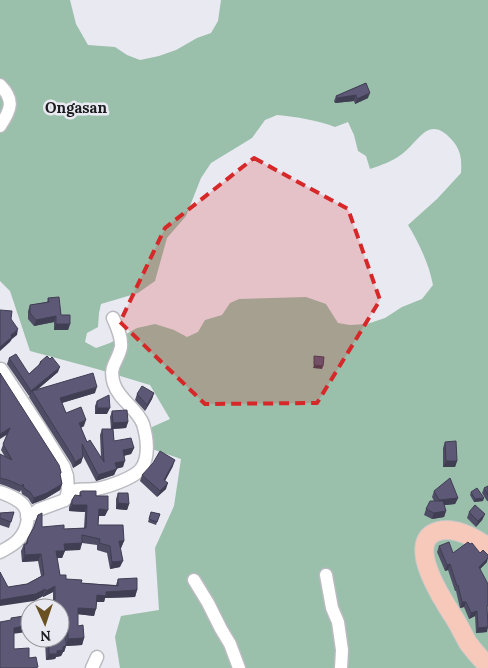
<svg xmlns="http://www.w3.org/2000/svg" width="488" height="668" font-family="Lora,serif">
<rect width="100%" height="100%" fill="#e9e9f1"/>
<path fill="#9abfab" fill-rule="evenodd" d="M0,0H70L76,24L88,45L115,47L127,55L140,60L159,56L176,50L197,38L211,33L218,21L221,0H488V668H120L115,637L121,616L159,610L155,548L174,506L181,459L152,449V427L170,419L150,385L97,369L30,351L10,291L0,281ZM277,115C297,117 317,120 335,127L348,122L354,135L358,151L366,156L370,169C382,165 393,161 402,154C420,141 428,114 452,140C461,150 462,160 461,173L437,199L408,225C419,243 429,264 433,285L422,299L402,307L385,318L367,324L350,325L338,323L326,304L306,297L239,299L230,303L222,315L205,320L198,332L187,337L174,330L155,324L137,328L110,343L96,348L85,342L87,333L98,327L99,313L101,304L138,293L155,281L167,238L186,216L201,178L211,163L252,138L265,120Z"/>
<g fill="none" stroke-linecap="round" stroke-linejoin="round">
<defs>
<path id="minor" d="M0,85C15,100 11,110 0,126
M1,369L38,425L64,467L67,476L68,489L67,495L65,500L38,510L33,514L27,516
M0,492C8,495 19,499 24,506C31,516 27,530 19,539C14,545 7,548 0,552
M67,495C80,486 83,491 96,489C108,487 134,478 141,469C150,457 147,437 143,424C137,408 119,400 114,384C108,366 118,362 121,347C122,337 117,327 113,318
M326,575L332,608L338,622L342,650L341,668
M194,580L208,603L221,629L230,644L239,668
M92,668L97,657"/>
<path id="highway" d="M488,547C475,538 455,527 439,531C403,540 443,600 453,616C459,625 463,634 468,643C474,651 481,659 488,666"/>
</defs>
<use href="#minor" stroke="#babac1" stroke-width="15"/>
<use href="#highway" stroke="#c9c8c9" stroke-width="20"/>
<use href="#minor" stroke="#fff" stroke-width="12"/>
<use href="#highway" stroke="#f7c9ba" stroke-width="18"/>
</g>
<path fill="#4f4c65" d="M366,83L368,98L355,104L354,101L335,103L334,101L336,96Z
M48,298L61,315L70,324L68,330H54V322L34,326L28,319V311L30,305L47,302Z
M9,358L29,374L38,366L40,362L58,372L37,390L95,393L62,403L66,413L84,426L81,428L87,442L101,458L100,435L102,429H111L110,417L112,411L128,422L126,428L113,429L114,441L134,448L131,454L124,456L123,467L116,469L114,475L96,481L83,456L81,463L73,468L71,463L29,397L30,395L29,396L7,364Z
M0,373L60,476L62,484L60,490L45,499L32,504L28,498L22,494L21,490L20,492L6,486L0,484V454L5,457L1,450L7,434Z
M154,393L152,399L145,411L135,400L137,394Z
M97,401L107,414H95V406Z
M445,442L457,461L455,467H443V448Z
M173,466L165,481L166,489L157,497L140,481L142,475Z
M488,486V501H487L482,493L484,488Z
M434,491L458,498L455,504L444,505L446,511L444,517L432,519L424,515L426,509L434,501L432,497Z
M80,492L96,496L105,516H99L98,525L124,541L121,548H120V567L110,569L107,553L97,550V545L82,543L80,550H65L62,558H57L60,575L66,579L81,583L116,585L118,579L137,590L135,597L105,598L104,602H97L94,616L78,614V626L84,638L82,645L66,646L65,622L60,623V608H50L51,604H53V592L43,597V596L34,601L8,587L27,584L41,576L38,561L22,562L21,551L24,544H25L28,538L33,529L38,515L42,527L64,529L84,528L85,512L69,511V507L72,500L79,496Z
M471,492L483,501L474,502L470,495Z
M118,493L129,504L127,510L116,509V499Z
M14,512L9,528L0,525V513Z
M151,512L160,514L156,525L148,522Z
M469,512L485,514L482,520L476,527L467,518Z
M439,546L453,553L487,562L480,569L487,611V632L476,633L475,616L469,619L464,607L460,608L456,591H455L448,570L445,571L437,552Z
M46,638H60L66,646L64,652H63L61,656L56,657L55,659L46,660L45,641Z"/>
<path fill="#403e53" d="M370,93L368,98L355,104L357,99Z
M356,95L354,101L335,103L337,98Z
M56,316L54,322L34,326L36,320Z
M56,324H70L68,330H54Z
M18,329L17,335L12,339L10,342L0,351V347L11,335Z
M314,365L323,366L322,369L313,368Z
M60,367L58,372L33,393L32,391L30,395L29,396L31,391Z
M97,387L95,393L58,404L60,398Z
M154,393L152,399L145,411L147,405Z
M97,408H110L107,414H95Z
M86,420L84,426L77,429L79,423Z
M128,422L126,428L111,429L113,423Z
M10,428L8,434L0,439V434Z
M134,448L131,454L121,456L123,450Z
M83,457L81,463L73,468L75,462Z
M175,460L173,466L162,486L164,480Z
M125,461L123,467L113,469L115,463Z
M446,461H457L455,467H443Z
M117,469L114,475L96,481L98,475Z
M168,483L166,489L157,497L160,491Z
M62,484L60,490L45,499L32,504L34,498Z
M458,498L455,504L437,506L439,500Z
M484,498L483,501L474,502L475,499Z
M118,503L129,504L127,510L116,509Z
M72,505H87L85,512L69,511Z
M99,509L108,510L105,516H97Z
M446,511L444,517L432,519L434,513Z
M485,514L482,520L476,527L478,521Z
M119,541H124L121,548L117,547Z
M82,543L80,550L62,551L64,544Z
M56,551H65L62,558H53Z
M41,554L38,561L22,562L25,555Z
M488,558L487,562L477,572L479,567Z
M123,561L120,567L110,569L112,562Z
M450,564L448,570L445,571L447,565Z
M55,586L53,592L43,597L46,591Z
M45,589L43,596L34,601L0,606V600Z
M137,590L135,597L105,598L104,602H95L97,595L106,592Z
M462,602H466L464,607L460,608Z
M78,608L96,609L94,616L76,614Z
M477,611L475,616L469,619L471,613Z
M67,615L65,622L60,623V617Z
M30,622V629H28L27,632L12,634L14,628Z
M488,627L487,632L476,633L478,628Z
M84,638L82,645L66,646L68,639Z
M66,646L64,652H63L61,656L56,657L55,659L46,660L49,654L57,651L63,647Z"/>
<path fill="#5c5876" stroke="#403e53" d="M366,83L370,93L357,99L356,95L337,98L336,96Z
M59,297L61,315H70V324H56V316L36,320L30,313V305L49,302L48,298Z
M0,310L12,311L11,319L18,329L11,335L12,337L0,347Z
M16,354L29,374L41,363L40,362L47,356L50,359L52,357L60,367L31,391L9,358Z
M314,356L324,357L323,366L314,365Z
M0,373L59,465L61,472V473L60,474L62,484L47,493L34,498L30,492L24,488L23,484L22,486L8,480L0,478V454L12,460L3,444L10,428L0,434Z
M93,373L97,387L60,398L66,413L81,407L86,420L79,423L87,442L90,440L104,462L102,429H113L114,441L131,438L134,448L123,450L125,461L115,463L117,469L98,475L82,444L83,457L75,462L73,457L32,391Z
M142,386L154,393L147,405L137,394Z
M109,395L110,408H97V401Z
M127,410L128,422L113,423L112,411Z
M456,441L457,461H446L445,442Z
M160,451L175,460L164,480L168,483L160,491L142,475L153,463Z
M450,478L458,498L439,500L434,491Z
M488,486V495L484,488Z
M477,488L484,498L475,499L471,492Z
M82,491H96V496H108V510L99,509L98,525H123L124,541H119L123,561L112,562L110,546L99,543L100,539L82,535V543L64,544L65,551H56L60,575H66V579L82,580L81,583L118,586V579L137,578V590L106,592V596L97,595L96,609L78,608V626L83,625L84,638L68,639L67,615L60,617V608H52L51,604L55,603V586L46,591L45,589L36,594L0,600V572L8,587L27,584L44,575L41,554L25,555L24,544H27L28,538L34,527L38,515L42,513V527L64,525V529L86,528L87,505H72V500L75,495L81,496L80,492Z
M118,493H128L129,504L118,503Z
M430,501H443L446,511L434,513L426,509Z
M475,505L485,514L478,521L469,512Z
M14,512L11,522L0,518V513Z
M151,512L160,514L157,522L149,519Z
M449,542L453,553L468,542L470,544L472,543L480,553L483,550L488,555V558L479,567L488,584V606H487L488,627L478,628L477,611L471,613L466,602H462L458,585L457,586L450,564L447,565L439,546Z
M30,615V622H29V625L14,628V649L29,648V658L36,657L38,667L35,668H0V622L11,620V618Z
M60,634H65L66,646L63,647V650L57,651V654H49L48,638H60Z"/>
<path fill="#d62828" fill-opacity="0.2" stroke="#d62828" stroke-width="4" stroke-dasharray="10 6" stroke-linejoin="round" d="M254,158L348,209L380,300L317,403L205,404L120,322L165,228Z"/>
<g text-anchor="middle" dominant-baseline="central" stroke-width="5" stroke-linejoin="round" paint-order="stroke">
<g font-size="15" font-weight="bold" fill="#1c1b1e" stroke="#e9e9f1">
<text x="76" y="107">Ongasan</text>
</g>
</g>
<g transform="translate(45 623) rotate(177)"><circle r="24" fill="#e9e9f1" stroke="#97979d"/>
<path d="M0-4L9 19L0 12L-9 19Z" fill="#695122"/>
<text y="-8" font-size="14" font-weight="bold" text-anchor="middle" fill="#1c1b1e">N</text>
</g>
</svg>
